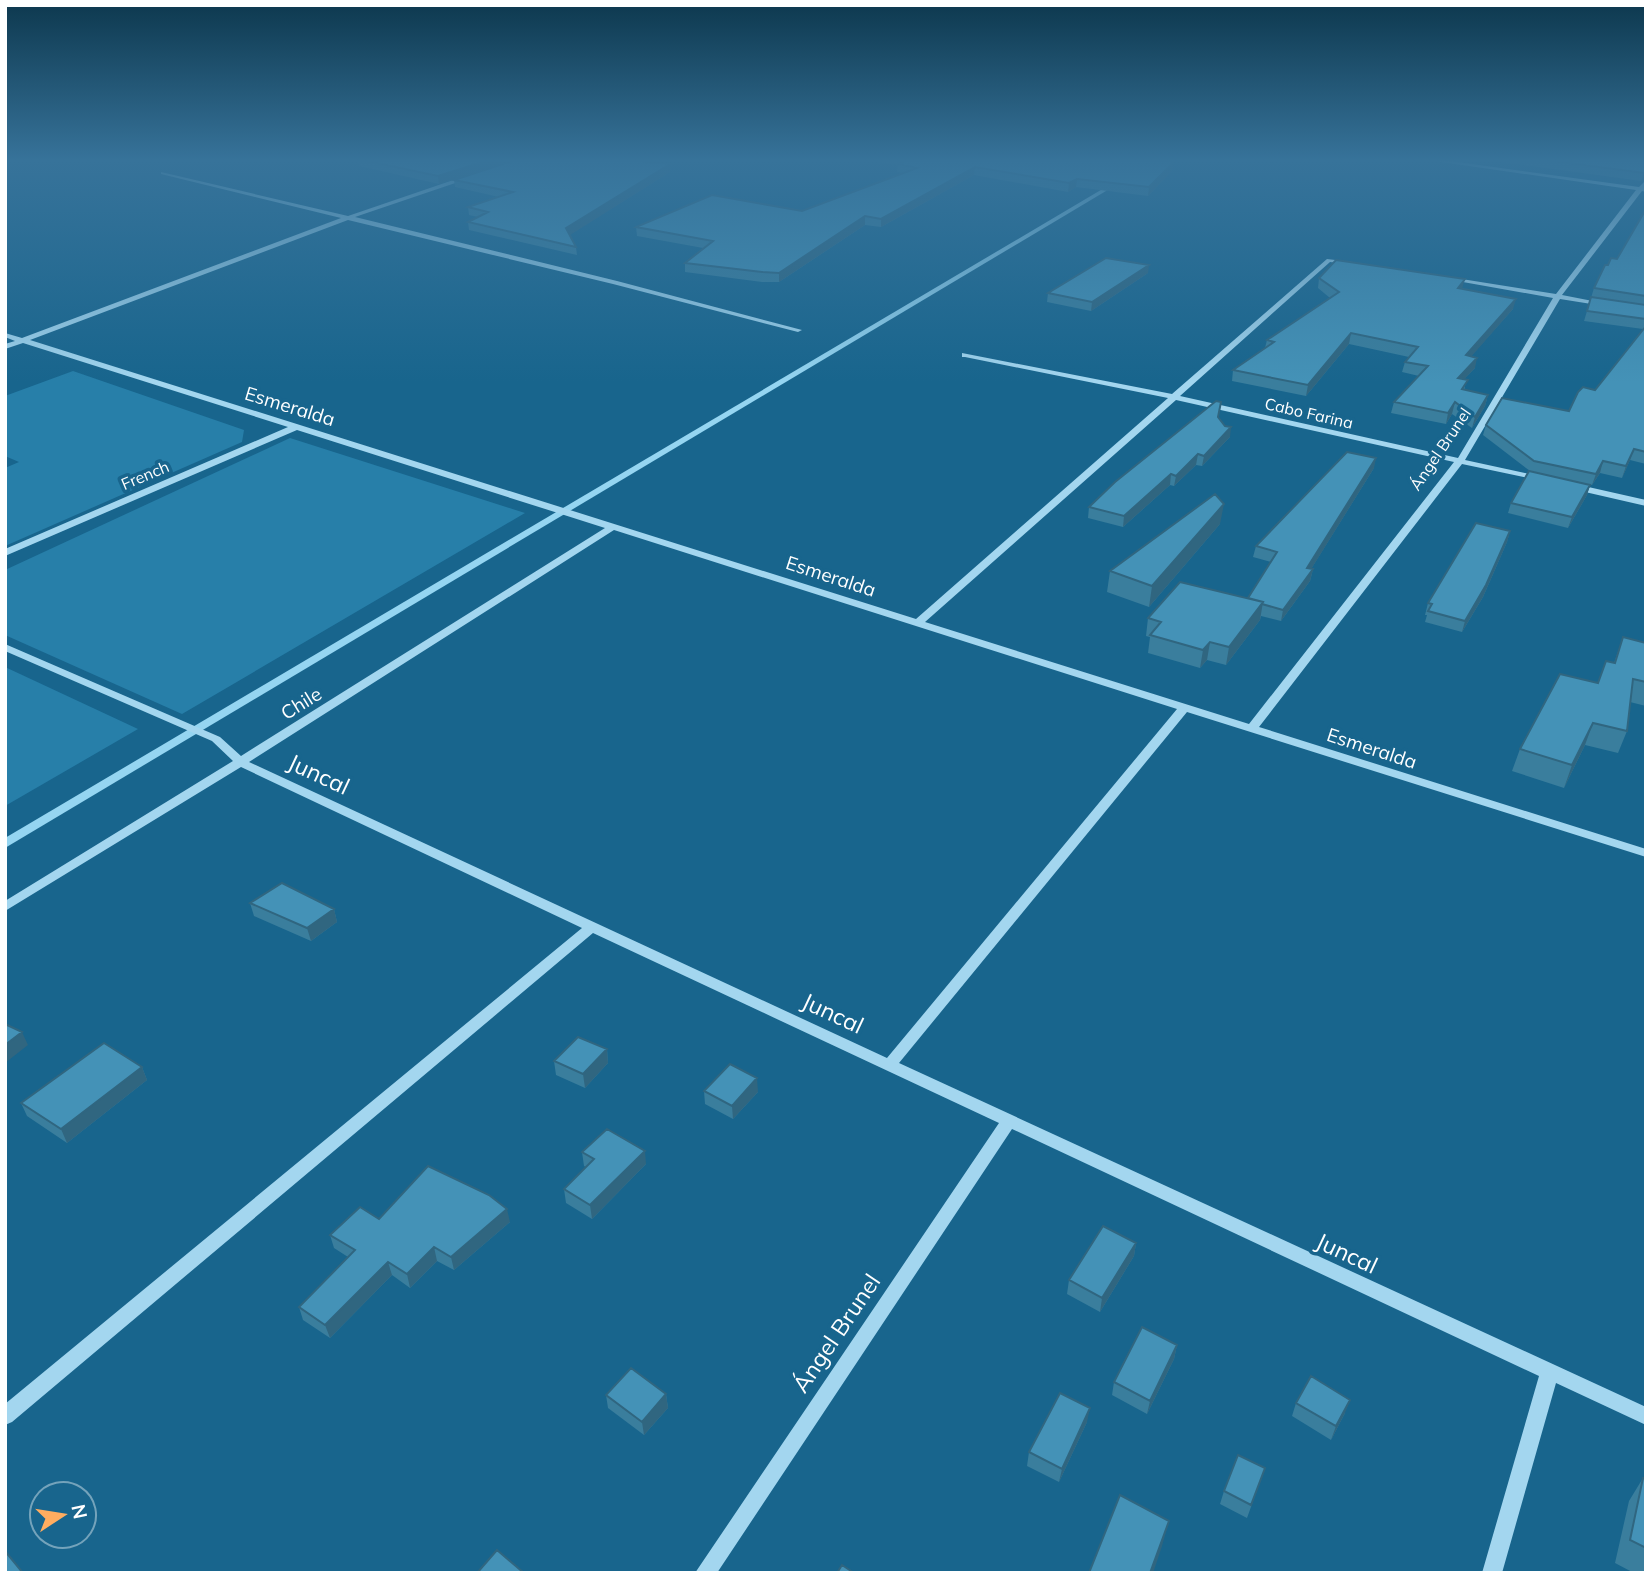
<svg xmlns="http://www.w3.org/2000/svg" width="1651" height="1578" font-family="Mulish,sans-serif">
<rect width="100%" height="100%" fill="#18658d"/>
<path fill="#277fa9" d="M73,371L244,430L242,442L5,546V468L19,462L5,456V396Z
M290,438L525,513L182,714L5,635V570Z
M5,667L138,729L5,806Z"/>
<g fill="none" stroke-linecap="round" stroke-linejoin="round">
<path fill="#95d5f1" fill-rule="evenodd" d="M1116,181L1121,182L5,848V838Z"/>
<path fill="#a3d6ef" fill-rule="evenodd" d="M1435,161H1450L1639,187L1646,180V192L1642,191L1562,295L1608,304L1604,306L1560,299L1465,460L1543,477V481L1462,464L1259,727L1646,849V857L1187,712L899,1063L1646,1407V1425L1556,1383L1502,1573H1482L1539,1376L1012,1129L717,1573H695L999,1123L593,933L12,1422L5,1425V1404L582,928L241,767L5,911V901L233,761L212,741L5,651V644L220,737L241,756L605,528L297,430L5,556V549L288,427L23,343L5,349V344L15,341L5,337V333L22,338L341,218L161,174V172L348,216L468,175L470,178L355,217L617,281L802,330L798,332L613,284L348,220L30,340L916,619L1168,398L965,357H962V353L1172,394L1327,259L1352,262L1355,264L1354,265L1330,262L1180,396L1458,458L1553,298L1446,279L1449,277L1556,294L1636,190ZM1176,400L1454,462L1249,724L925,622ZM614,530L1177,709L887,1058L249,762Z
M1575,484L1646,500V506L1572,489V485Z"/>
</g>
<path fill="#3a7e9d" d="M358,161H511L439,184L359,166Z
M643,161L670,164V172L569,235L576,247L577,255L469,230L468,222L478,217L469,215L468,207L499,197L455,187L454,180L645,161Z
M871,161H1170L1173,163L1172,171L1148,196L1076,187L1068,192L974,175L881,227L865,225L779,282H762L685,272V263L703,248L637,236L636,227L802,211L903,173L897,172L898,165Z
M1494,161H1646V178L1641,181Z
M1646,209V464L1630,460L1622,478L1600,473L1592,485H1590L1587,495L1568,528L1508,513L1511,503L1530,471L1483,435L1486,425L1569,411L1595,390L1643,329L1584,321L1594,288L1608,265L1617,259Z
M1148,273L1091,311L1047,302L1048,293Z
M1319,278L1462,289L1513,309L1471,356L1475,368L1464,379L1465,390L1488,395L1485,406L1472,428L1452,414L1446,424L1391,413L1394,402L1419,376L1402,372L1405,362L1409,357L1349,344L1306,396L1232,381L1233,370L1265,348L1267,340L1330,298L1318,288Z
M1218,418L1230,437L1202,466L1196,465L1174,486L1170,485L1123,527L1088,518L1089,507Z
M1374,468L1311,569H1313L1310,581L1281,621L1261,616L1260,620L1226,665L1207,660L1200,668L1148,653L1150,637L1146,636L1148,618L1248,598L1271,562L1253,557L1256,546Z
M1220,524L1149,607L1107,592L1110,571Z
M1510,531L1507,542L1483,597L1462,632L1425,622L1427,615H1425L1428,603Z
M1623,637L1646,643V706L1630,702L1627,731L1618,753L1585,745L1564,788L1512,771L1520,749L1598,683L1614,663Z
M250,903L334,909L337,922L311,941L254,916Z
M607,1049L608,1063L585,1088L556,1075L554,1061Z
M142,1067L147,1080L67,1143L27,1116L21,1103Z
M704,1091L758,1092L733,1119L705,1104Z
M582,1152L646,1164L592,1219L566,1203L564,1189L586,1167L584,1166Z
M379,1219L510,1222L454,1270L437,1261L410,1288L392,1275L330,1338L303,1320L299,1307L348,1257L334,1248L330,1235Z
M1136,1243L1134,1256L1100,1312L1067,1294L1069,1280Z
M1177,1345L1174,1359L1147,1414L1112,1395L1114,1382Z
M666,1394L668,1408L644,1435L608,1408L606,1395Z
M1296,1403L1345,1413L1331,1440L1292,1416Z
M1087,1422L1059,1482L1027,1466L1029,1452Z
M1265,1468L1247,1518L1220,1504L1224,1491Z
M1643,1478L1646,1479V1573H1634L1615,1563L1629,1501Z"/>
<path fill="#306680" d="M486,161H511L439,184L438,176Z
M1173,163L1172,171L1148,196L1149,187Z
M670,164V172L567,237L566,228Z
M975,167L974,175L881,227V219Z
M1646,171V178L1641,181L1644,173Z
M1077,179L1076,187L1068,192L1069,183Z
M865,216V225L779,282V273Z
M1149,265L1148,273L1091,311L1092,302Z
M1465,279L1462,289L1458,288Z
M1516,299L1513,309L1463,366L1466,355Z
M1351,333L1349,344L1306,396L1308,385Z
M1477,358L1475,368L1455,389L1458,378Z
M1488,395L1485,406L1472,428L1475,417Z
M1455,402L1452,414L1446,424L1448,413Z
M1231,427L1230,437L1202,466L1204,456Z
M1634,449L1630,460L1622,478L1626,466Z
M1198,454L1196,465L1174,486L1176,476Z
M1376,458L1374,468L1305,579L1307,568Z
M1603,461L1600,473L1592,485L1596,474Z
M1171,474L1170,485L1123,527L1124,516Z
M1590,485L1587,495L1568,528L1572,517Z
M1224,504L1220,524L1149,607L1152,586Z
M1510,531L1507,542L1483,597L1462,632L1465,621Z
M1313,569L1310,581L1281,621L1283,610Z
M1263,602L1260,620L1226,665L1229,647Z
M1210,642L1207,660L1200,668L1203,650Z
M1593,723L1585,745L1564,788L1572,765Z
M334,909L337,922L311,941L307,928Z
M22,1032L28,1045L5,1063V1045Z
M607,1049L608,1063L585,1088L583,1074Z
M142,1067L147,1080L67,1143L61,1129Z
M757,1078L758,1092L733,1119L732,1106Z
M645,1151L646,1164L592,1219L590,1205Z
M507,1209L510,1222L454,1270L451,1257Z
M1136,1243L1134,1256L1100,1312L1102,1298Z
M434,1247L437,1261L410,1288L407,1274Z
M388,1262L392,1275L330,1338L325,1325Z
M1177,1345L1174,1359L1147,1414L1150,1401Z
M666,1394L668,1408L644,1435L642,1422Z
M1350,1400L1345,1413L1331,1440L1336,1426Z
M1090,1408L1087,1422L1059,1482L1062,1469Z
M1169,1521L1162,1546L1153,1573H1150Z"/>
<path fill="#4492b7" stroke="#306680" stroke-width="2" d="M367,161H486L438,176Z
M512,161H639L670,164L566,228L576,247L468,222L488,212L468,207L513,192L454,180Z
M905,161H1170L1173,163L1149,187L1077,179L1069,183L975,167L881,219L865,216L779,273L762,272L685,263L713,241L636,227L712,195L802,211L917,168L898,164Z
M1553,161H1646V171L1644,173Z
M1646,209V296L1594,288L1605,265H1608L1611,258L1617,259Z
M1106,258L1149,265L1092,302L1048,293Z
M1336,260L1465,279L1458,288L1516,299L1466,355L1477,358L1458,378L1468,380L1462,389L1488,395L1475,417L1455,402L1448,413L1394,402L1428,366L1405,362L1418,347L1351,333L1308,385L1233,370L1274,342L1267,340L1339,292L1319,278Z
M1591,297L1646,305V319L1587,311Z
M1646,326V452L1634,449L1626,466L1603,461L1596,474L1534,461L1486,425L1502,398L1569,411L1578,392L1583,387L1595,390Z
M1216,401L1221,402L1218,417L1225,426L1231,427L1204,456L1198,454L1176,476L1171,474L1124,516L1089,507L1115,482Z
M1347,452L1376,458L1307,568L1313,569L1283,610L1262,604L1263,602L1248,598L1277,552L1256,546Z
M1529,471L1590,485L1572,517L1511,503Z
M1215,494L1224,504L1152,586L1110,571Z
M1476,523L1510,531L1486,585L1465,621L1428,611L1432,604L1428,603Z
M1180,582L1263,602L1229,647L1210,642L1203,650L1150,635L1161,622L1148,618Z
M1623,637L1646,643V682L1633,679L1627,731L1593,723L1572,765L1520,749L1560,674L1598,683L1606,661L1615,663Z
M282,883L334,909L307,928L250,903Z
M5,1024L22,1032L5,1045Z
M578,1037L607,1049L583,1074L554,1061Z
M104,1043L142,1067L61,1129L21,1103Z
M730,1064L757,1078L732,1106L704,1091Z
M607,1129L645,1151L590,1205L564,1189L594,1159L582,1152Z
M428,1166L489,1195L507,1209L451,1257L434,1247L407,1274L388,1262L325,1325L299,1307L355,1250L330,1235L360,1207L379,1219Z
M1103,1226L1136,1243L1102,1298L1069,1280Z
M1142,1327L1177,1345L1150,1401L1114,1382Z
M631,1368L666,1394L642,1422L606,1395Z
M1311,1376L1350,1400L1336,1426L1296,1403Z
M1060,1393L1090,1408L1062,1469L1029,1452Z
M1238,1455L1265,1468L1251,1505L1224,1491Z
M1643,1478L1646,1479V1548L1630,1540Z
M1120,1495L1169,1521L1150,1573H1089Z
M497,1550L524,1573H477Z
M5,1551L23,1573H5Z
M842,1565L854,1573H837Z"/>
<linearGradient id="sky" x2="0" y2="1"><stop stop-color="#0d384e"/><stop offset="0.42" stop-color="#37739a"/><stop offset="1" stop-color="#37739a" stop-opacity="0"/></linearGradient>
<rect width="1651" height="382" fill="url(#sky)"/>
<g text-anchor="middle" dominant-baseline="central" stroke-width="7" stroke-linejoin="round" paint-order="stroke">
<g font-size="16" fill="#fff" stroke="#18658d">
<text transform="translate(1309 413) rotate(13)">Cabo Farina</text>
<text transform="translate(1440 449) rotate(-56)">Ángel Brunel</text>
<text transform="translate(145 475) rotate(-23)">French</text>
</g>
<g font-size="19" fill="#fff" stroke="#18658d">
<text transform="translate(290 406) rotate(17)">Esmeralda</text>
<text transform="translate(831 576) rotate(18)">Esmeralda</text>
<text transform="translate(301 703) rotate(-32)">Chile</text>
<text transform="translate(1372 748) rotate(18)">Esmeralda</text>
</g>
<g font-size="23" fill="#fff" stroke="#18658d">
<text transform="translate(319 774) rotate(25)">Juncal</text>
<text transform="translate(833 1013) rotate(25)">Juncal</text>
<text transform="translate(1347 1253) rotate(25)">Juncal</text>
<text transform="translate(836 1333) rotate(-56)">Ángel Brunel</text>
</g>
</g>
<rect width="1651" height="1578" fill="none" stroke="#ffffff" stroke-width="14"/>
<g transform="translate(63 1515) rotate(78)"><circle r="33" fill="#18658d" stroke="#74a3bb" stroke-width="2"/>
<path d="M0-5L12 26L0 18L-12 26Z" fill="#ffad60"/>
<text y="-10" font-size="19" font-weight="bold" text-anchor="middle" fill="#ffffff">N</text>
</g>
</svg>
